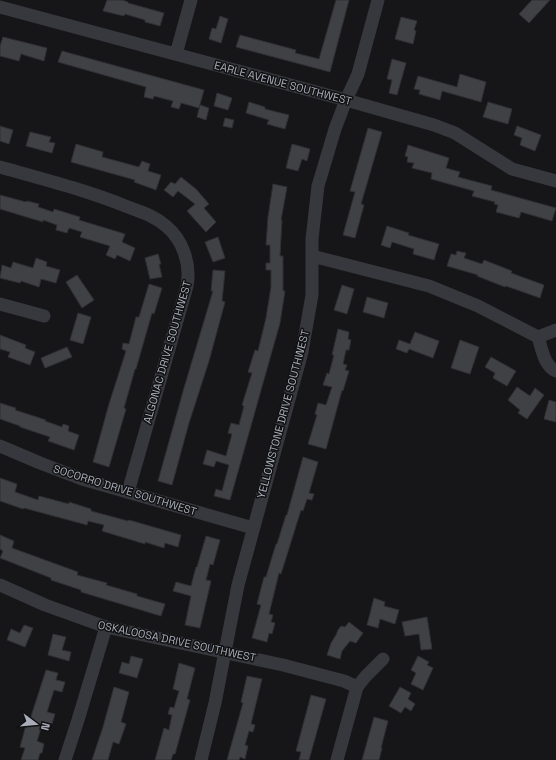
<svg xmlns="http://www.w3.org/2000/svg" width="556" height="760" font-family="'Space Grotesk',sans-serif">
<rect width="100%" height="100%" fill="#161618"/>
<path fill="#404145" stroke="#303034" d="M107,0H122L128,2V3L164,13L160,26L145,22V20L125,14L124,16L103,11Z
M336,0H349L330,72L236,47L240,35L296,50L295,53L319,59Z
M532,0H550L529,23L519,14Z
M220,16L228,19L221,43L209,39L212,28L216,29Z
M401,17L417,21L414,30L416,31L413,44L395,39Z
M3,37L47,48L44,61L21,54L19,61L0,56V46Z
M62,51L204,90L199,108L181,103L179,109L171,107L173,101L154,96L153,99L144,97L146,87L58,62Z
M392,59L406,63L397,95L389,93L392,80L387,79Z
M460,74L486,82L481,102L442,91L440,100L419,94L420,90L414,89L418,76L457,87Z
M217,93L232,98L228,110L214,106Z
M249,102L265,107V109L289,115L285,129L267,124L269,120L246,113Z
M488,102L512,109L508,124L483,117Z
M200,105L209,108L206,120L197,117Z
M225,118L234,120L232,128L223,126Z
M0,126L13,130L9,144L0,141Z
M517,126L541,135L535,151L520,145L522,138L514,135Z
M368,128L382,132L361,204L364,205L355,238L343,235L355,192L350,191Z
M30,132L51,137L49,142L55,143L52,153L26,146Z
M76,144L103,152L102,157L139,167L142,161L150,164L148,171L161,175L156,190L134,182L135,180L71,162Z
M292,144L310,149L307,161L302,159L298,171L286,168Z
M408,145L449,158L446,168L460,172L458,177L492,186L491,190L556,208L552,221L521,212L519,218L496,212L498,205L494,204L495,202L472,196L474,191L431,179L432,173L412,168L414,163L407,162L408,157L405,156Z
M181,177L196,189L209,204L204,208L216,222L206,232L187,211L195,204L178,191L173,197L164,190L171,182L175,184Z
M273,184L287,187L281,220H282L280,256H283V291H285L280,323L230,500L214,496L216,489L222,491L229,465L216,461L214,467L203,464L207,450L226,456L232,434L228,433L231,423L239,425L244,406L242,405L252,373L248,372L255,350L258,351L266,318L271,287V270H266V263H270V245H266L268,217Z
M0,195L26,202L27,201L39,204L38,207L53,212L54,209L80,217L79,220L125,234L122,242L135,248L130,261L117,255L115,259L106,255L110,246L80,237L82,232L69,228L67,233L56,230L57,225L43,220V222L0,209Z
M387,226L409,233L408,235L439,244L434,260L413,254L414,249L392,242L390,248L381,245Z
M218,237L225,258L213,262L205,242Z
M457,251L466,253L464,258L482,264L484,260L512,271L511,273L544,285L540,298L506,286L505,287L477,276L478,275L447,266L451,254L456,255Z
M158,254L161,264H159L162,277L150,279L145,258Z
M36,258L47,262L46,266L60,270L56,283L41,279L39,287L21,281L20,283L0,278L2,265L11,268L13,262L33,268Z
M213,270L225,271L222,301L225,302L209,361L189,423L172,485L158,481L184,388L213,291H211Z
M77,275L94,300L82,308L66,282Z
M149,284L162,288L154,314L152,313L136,369H135L124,408L126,409L109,467L93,462L109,404L126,351L122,349L123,343L129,344L136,317H139Z
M342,285L354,289L347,314L334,310Z
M367,297L388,303L384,318L363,312Z
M78,313L91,317L83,344L70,340Z
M338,329L349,332L348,339L351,340L349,350H346L343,364L347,365L345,370L349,371L343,391L342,390L326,449L308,444L317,415L315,414L318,403L326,405L332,387L323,385L327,373L329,374L334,355H332Z
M415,332L439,341L433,358L409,349L407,353L396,349L399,340L410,344Z
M0,335L26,345L25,348L35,352L30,365L8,357L10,352L0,349Z
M460,340L479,347L470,374L451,368Z
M67,347L72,357L45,368L41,358Z
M491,357L516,371L507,386L493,378L495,373L485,367Z
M517,387L530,396L535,388L544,395L527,419L518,413L520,410L508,400Z
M549,400L556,402V422L544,419Z
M0,403L16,408L15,410L46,420L45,421L62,427L63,424L69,426L68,431L79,435L74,450L48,441L50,437L20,427V426L0,419Z
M303,457L318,462L309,493L314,494L312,500L307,499L303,511L301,510L281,574L279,573L269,614L273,615L271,622L275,623L272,634L269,633L267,642L252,638L261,605L257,604L264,577H266L276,544H277L286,515H287Z
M0,478L17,484L15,492L38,500L39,496L69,504V502L91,509V511L128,521L129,520L181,535L178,547L165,543L164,548L145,542V544L102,531L104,525L88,521L87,525L24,508L23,509L0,501Z
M0,535L14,541L12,548L78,572L77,575L107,583L106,585L137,594V596L165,604L161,616L81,592V590L51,580V578L0,558L3,551L0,549Z
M206,536L220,540L213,565L210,564L206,580L211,581L200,628L185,625L191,596L173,591L176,582L191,586L196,567H197Z
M374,598L385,602L384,606L399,610L395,624L380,619L378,628L367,625Z
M427,617L432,649L421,650L419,634L405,636L402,622Z
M349,622L363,633L356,643L350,641L342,651L340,659L327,655L331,643L336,635L338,630L341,626L345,627Z
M24,625L33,628L25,647L7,640L11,629L20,633Z
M53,634L66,637L62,650L71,652L69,661L48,655Z
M131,656L143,659L137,678L119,673L122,662L129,664Z
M418,656L429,662L427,665L433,668L423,690L411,684L416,673L411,670Z
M179,663L195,668L187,699L190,700L175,754H173L171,760H155L164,728L169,730L172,715L168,714L170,707L174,708L179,691L173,689Z
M46,670L58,673L56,680L65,682L62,692L54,690L47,712L55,714L52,724L43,722L37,741L44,744L42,753H40L38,760H21L25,748L20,747L26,725L28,726Z
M247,676L262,679L251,724L255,725L253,732L249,731L245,745L248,746L245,759L240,757L239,760H227L243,703L241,702Z
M114,687L129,692L121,722L126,724L119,744L113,742L108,760H92L103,727Z
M400,687L411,693L408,699L415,704L411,711L405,707L401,713L389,706Z
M311,695L326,699L309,760H299L301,752L296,751Z
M374,717L388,721L381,748H382L379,760H362Z"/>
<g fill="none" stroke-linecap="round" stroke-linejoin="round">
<path stroke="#37383d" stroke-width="13" d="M0,7L346,100L434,125L455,133L512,169L556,181
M176,54L191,0
M0,167C43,179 86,190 128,207C141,212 155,216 166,226C183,240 191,264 187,286L128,492
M312,256L429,286L478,306L538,337C542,349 544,366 556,371
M0,304L44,316
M538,337L556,330
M0,446L40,463L82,479L253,528
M0,585L45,605L106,627L283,665L344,681L357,687
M65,760L78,720L106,627
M201,760L215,703L238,585L302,352L312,295V239L318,186L335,129L346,100L358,74L378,0
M337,760L357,687L366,676L383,659"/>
</g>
<g text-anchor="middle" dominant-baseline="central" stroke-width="3" stroke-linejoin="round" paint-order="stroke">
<g font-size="11" fill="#a8adb8" stroke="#111113">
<text transform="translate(283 83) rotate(15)">EARLE AVENUE SOUTHWEST</text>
<text transform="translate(167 352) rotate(-74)">ALGONAC DRIVE SOUTHWEST</text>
<text transform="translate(283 414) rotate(-75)">YELLOWSTONE DRIVE SOUTHWEST</text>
<text transform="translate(125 490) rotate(17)">SOCORRO DRIVE SOUTHWEST</text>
<text transform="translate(177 641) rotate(12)">OSKALOOSA DRIVE SOUTHWEST</text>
</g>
</g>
<g transform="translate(36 724) rotate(106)" stroke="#111113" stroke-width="3" paint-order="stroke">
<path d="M0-3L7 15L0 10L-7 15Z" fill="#a8adb8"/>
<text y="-6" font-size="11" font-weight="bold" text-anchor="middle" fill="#a8adb8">N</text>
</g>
</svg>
